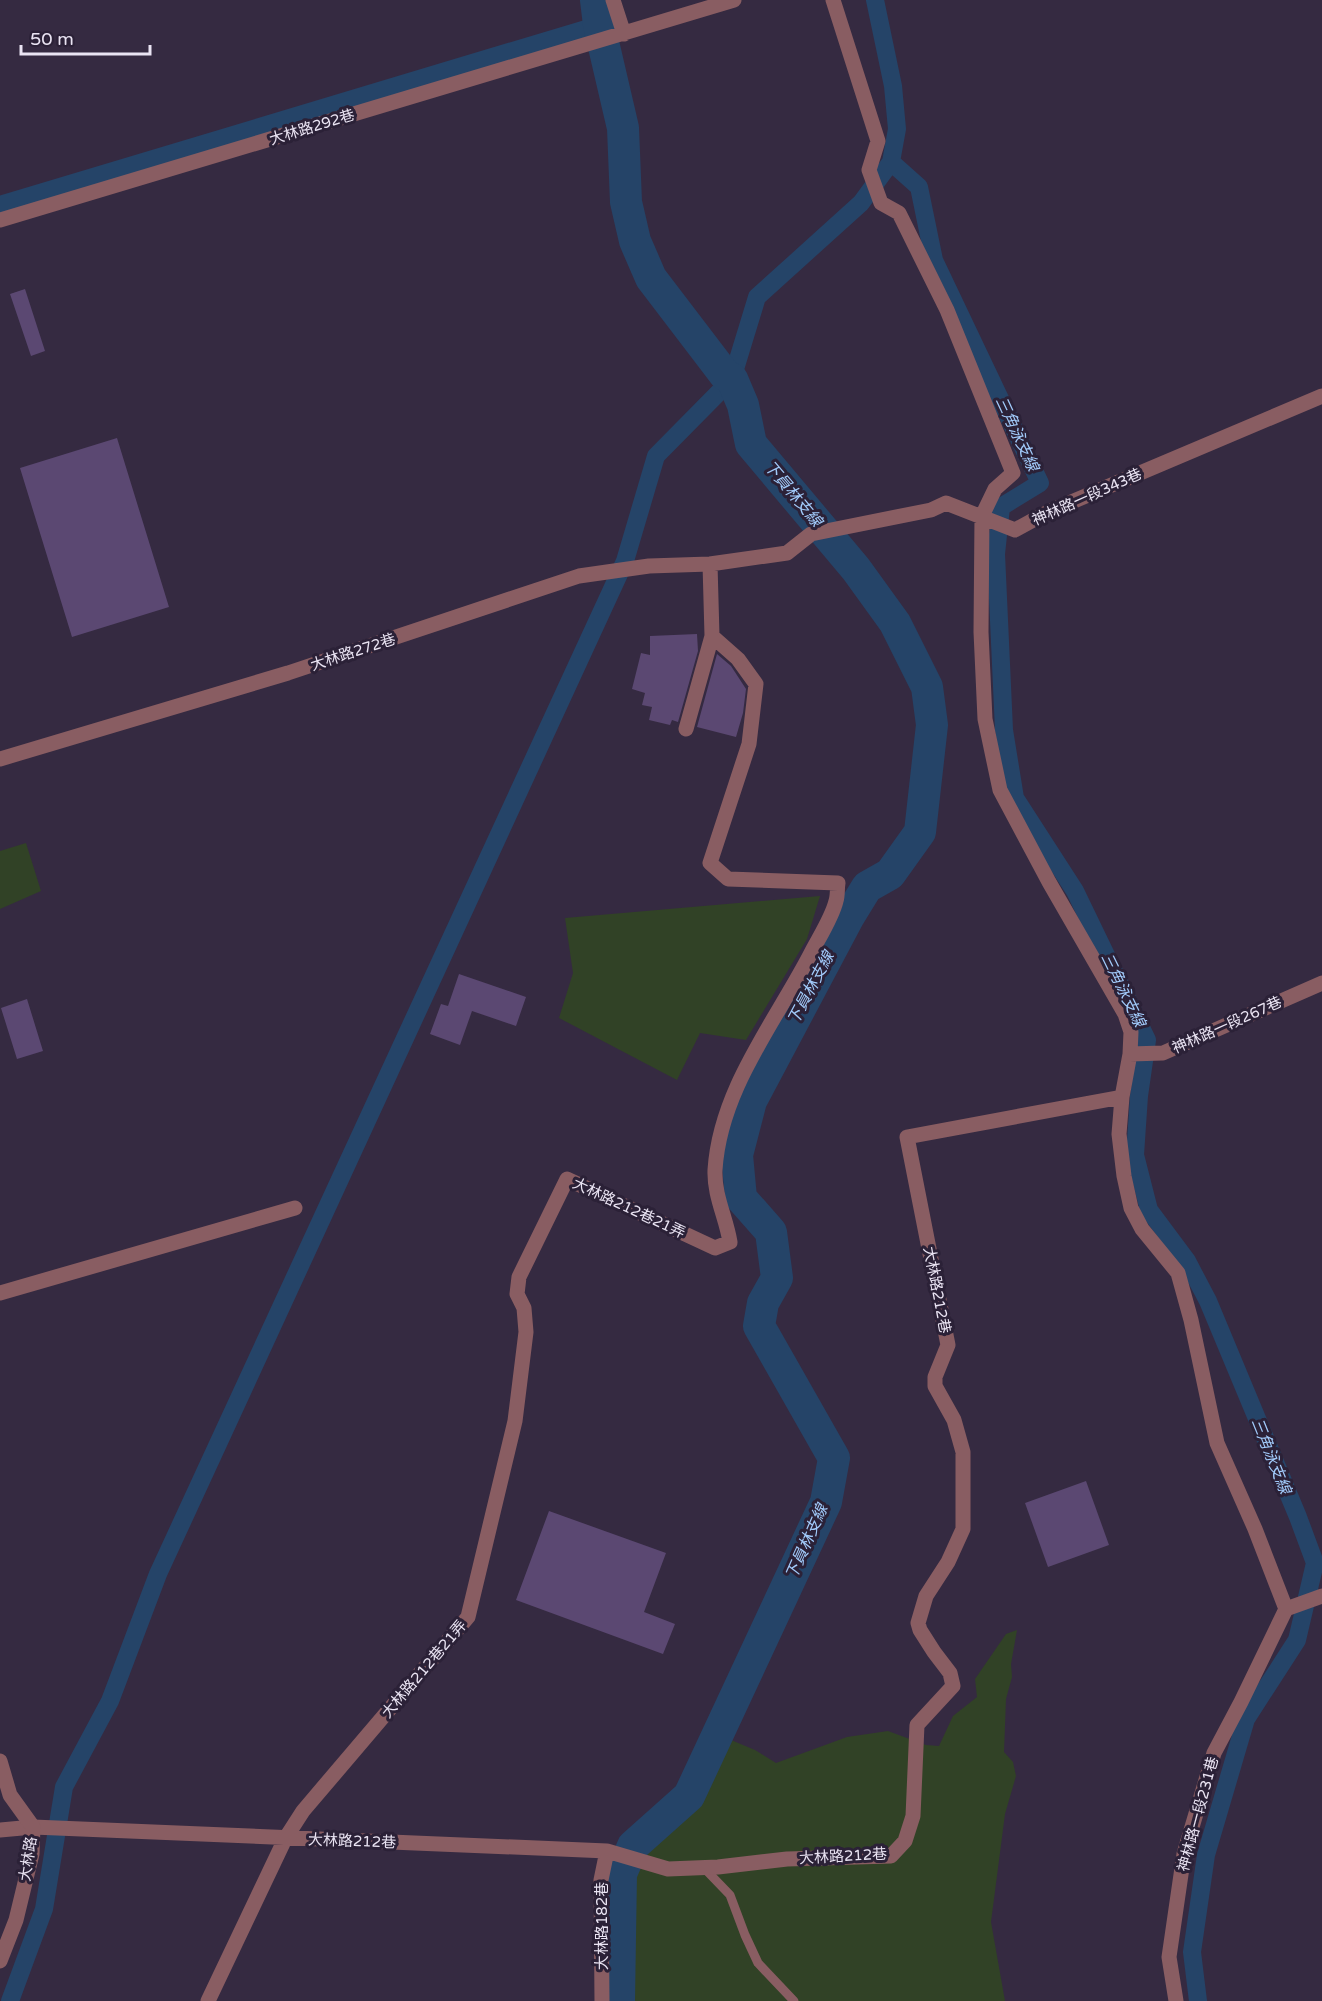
<svg xmlns="http://www.w3.org/2000/svg" width="1322" height="2001" font-family="'Varela Round','Noto Sans TC',sans-serif">
<rect width="100%" height="100%" fill="#352a41"/>
<path fill="#314226" d="M26,843L41,891L0,909V851Z
M820,896L807,939L746,1040L700,1033L677,1080L559,1018L573,973L565,918Z
M1017,1630L1011,1664L1012,1677L1006,1699L1004,1752L1013,1762L1016,1776L1005,1814L991,1922L1005,2001H628L632,1878L643,1853L693,1800L731,1740L755,1750L776,1763L847,1737L888,1731L926,1745L939,1746L953,1716L977,1697L975,1679L1006,1634Z"/>
<g fill="none" stroke-linecap="round" stroke-linejoin="round">
<path stroke="#254468" stroke-width="18" d="M875,0L893,86L897,129L891,162L919,187L934,260L1040,483L1001,507L996,554L1004,730L1015,798L1075,891L1147,1040L1139,1096L1135,1155L1149,1210L1187,1261L1208,1301L1298,1517L1315,1563L1297,1640L1246,1719L1206,1855L1192,1952L1198,2001
M0,205L599,25
M10,2001L44,1909L64,1787L110,1701L158,1574L625,561L656,456L732,379L757,297L861,203L891,162"/>
<path stroke="#254468" stroke-width="32" d="M596,0L599,25L623,128L626,202L635,241L651,278L725,375L732,379L743,405L751,444L856,569L895,623L927,687L932,725L920,832L890,874L867,887L848,918L751,1101L737,1155L741,1198L771,1232L777,1278L763,1303L759,1326L834,1458L826,1502L689,1796L633,1846L621,1874L619,2001"/>
</g>
<path fill="#5b4872" d="M25,289L45,351L31,356L10,294Z
M117,438L169,607L72,637L20,468Z
M697,634L698,651L678,722L672,720L670,725L649,720L652,707L642,705L645,693L632,689L641,653L650,655V636Z
M717,654L731,666L746,689L743,713L736,737L697,727Z
M459,974L526,997L516,1026L472,1011L460,1045L430,1034L441,1004L448,1006Z
M27,999L43,1051L17,1059L1,1008Z
M1086,1481L1109,1545L1048,1567L1025,1503Z
M549,1511L666,1553L644,1612L675,1624L663,1654L516,1600Z"/>
<g fill="none" stroke-linecap="round" stroke-linejoin="round">
<path stroke="#895d62" stroke-width="9" d="M704,1868L730,1895L745,1935L758,1963L794,2001"/>
<path stroke="#895d62" stroke-width="15" d="M613,0L624,34
M833,0L878,141L869,170L881,203L899,213L947,310L1013,473L995,489L982,516L981,632L985,719L1000,790L1049,882L1125,1014L1131,1032L1130,1054L1122,1097L1119,1134L1124,1176L1131,1208L1142,1229L1178,1273L1191,1320L1217,1443L1255,1529L1286,1609
M0,220L734,0
M686,729L712,636
M0,759L288,673L579,576L649,566L710,564L787,553L811,534L931,510L946,503L1015,530L1048,512L1322,396
M1130,1054L1163,1053L1322,983
M0,1293L295,1208
M0,1830L33,1827L607,1851L668,1869L718,1867L787,1859L891,1856L905,1841L913,1816L917,1725L953,1686L950,1673L934,1652L920,1630L918,1623L926,1596L948,1562L963,1529V1452L954,1420L935,1386V1377L948,1345L907,1137L1122,1097
M208,2001L285,1839L303,1811L468,1617L515,1421L526,1332L524,1308L517,1294L519,1277L567,1179L715,1248L730,1242C726,1217 714,1196 715,1170C720,1090 774,1024 810,955C818,939 832,918 836,901C838,895 837,888 838,883L728,879L710,863L749,744L756,684L738,659L712,636L710,564
M602,2001L601,1880L607,1851
M1176,2001L1169,1957L1184,1854L1214,1753L1241,1702L1286,1609L1322,1596"/>
<path stroke="#895d62" stroke-width="15" d="M0,1761L10,1795L33,1827L32,1854L16,1920L0,1961"/>
</g>
<g text-anchor="middle" dominant-baseline="central" stroke-width="6" stroke-linejoin="round" paint-order="stroke">
<g font-size="15" fill="#eae4f3" stroke="#2b2137">
<text transform="translate(312 127) rotate(-17)">大林路292巷</text>
<text transform="translate(1087 497) rotate(-24)">神林路一段343巷</text>
<text transform="translate(353 652) rotate(-18)">大林路272巷</text>
<text transform="translate(1227 1025) rotate(-24)">神林路一段267巷</text>
<text transform="translate(629 1208) rotate(25)">大林路212巷21弄</text>
<text transform="translate(937 1290) rotate(79)">大林路212巷</text>
<text transform="translate(424 1669) rotate(-50)">大林路212巷21弄</text>
<text transform="translate(1198 1814) rotate(-75)">神林路一段231巷</text>
<text transform="translate(352 1841) rotate(2)">大林路212巷</text>
<text transform="translate(843 1856) rotate(-3)">大林路212巷</text>
<text transform="translate(28 1859) rotate(-81)">大林路</text>
<text transform="translate(602 1926) rotate(-90)">大林路182巷</text>
</g>
<g font-size="16" font-style="italic" fill="#a2cbfb" stroke="#2b2137">
<text transform="translate(1017 434) rotate(65)">三角泳支線</text>
<text transform="translate(793 494) rotate(50)">下員林支線</text>
<text transform="translate(811 988) rotate(-62)">下員林支線</text>
<text transform="translate(1123 990) rotate(64)">三角泳支線</text>
<text transform="translate(1271 1456) rotate(68)">三角泳支線</text>
<text transform="translate(807 1542) rotate(-66)">下員林支線</text>
</g>
</g>
<path d="M21 45v9h129v-9" fill="none" stroke="#eae4f3" stroke-width="3"/>
<text x="30" y="45" font-size="18" fill="#eae4f3" stroke="#2b2137" stroke-width="4.5" paint-order="stroke">50 m</text>
</svg>
